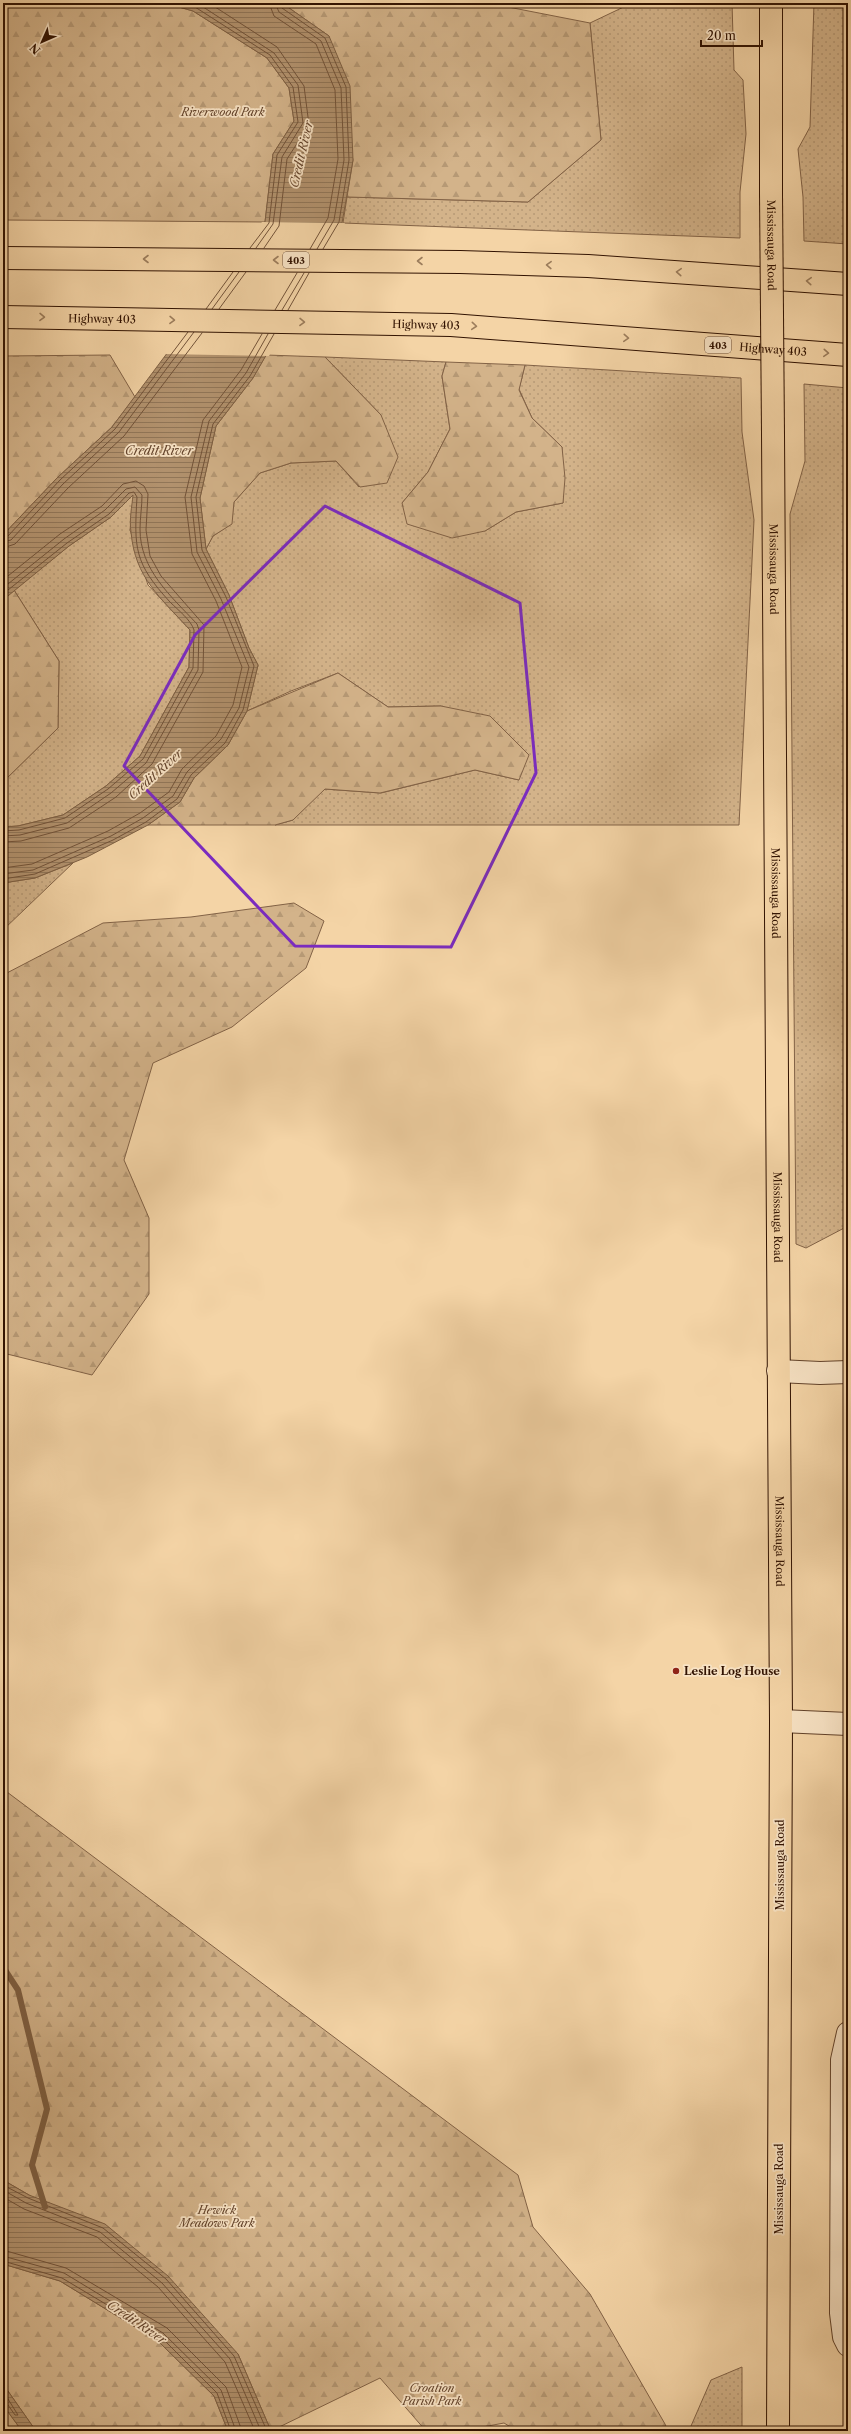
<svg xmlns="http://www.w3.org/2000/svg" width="851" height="2434" font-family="'Libre Caslon Text',serif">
<defs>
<pattern id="grass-dots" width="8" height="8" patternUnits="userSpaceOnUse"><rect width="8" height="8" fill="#d3b38a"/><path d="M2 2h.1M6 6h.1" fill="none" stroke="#b69975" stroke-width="1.8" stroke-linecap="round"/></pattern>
<pattern id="forest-firs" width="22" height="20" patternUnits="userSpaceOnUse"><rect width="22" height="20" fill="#d3b38a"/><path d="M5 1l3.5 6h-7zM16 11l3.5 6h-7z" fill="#b69975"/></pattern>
<pattern id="water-rules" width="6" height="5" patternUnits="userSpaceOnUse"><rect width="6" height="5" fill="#b2926e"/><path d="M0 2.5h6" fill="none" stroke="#917658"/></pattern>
</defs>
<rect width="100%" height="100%" fill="#f4d4a6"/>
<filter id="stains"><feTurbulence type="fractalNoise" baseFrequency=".005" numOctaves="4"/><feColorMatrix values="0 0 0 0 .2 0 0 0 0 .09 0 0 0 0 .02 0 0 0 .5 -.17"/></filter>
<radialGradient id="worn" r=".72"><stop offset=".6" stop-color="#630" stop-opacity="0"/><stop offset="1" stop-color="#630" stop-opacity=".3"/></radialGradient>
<path fill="url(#grass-dots)" stroke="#826246" d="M632,3H732L734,70L743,80L746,134L740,192V238L343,223L347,197L528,202L601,140L590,23Z
M814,3H848V244L804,241L803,197L798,149L810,127Z
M325,357L446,362L442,376L450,429L428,472L402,503L485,531L516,512L563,503L562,447L532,418L519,389L525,365L741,378L742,432L754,520L739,825H275L293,820L324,789L381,793L475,770L519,780L441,706L388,707L338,673L291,691L247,711L258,665L249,648L229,595L206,549L213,536L231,524L234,502L260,473L291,463L336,461L359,487L381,415Z
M804,384L848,388V1226L806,1248L796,1244L790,514L805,461Z
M134,494L130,530L148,585L190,630L189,667L140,756L106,786L63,815L18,826L3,827V782L58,728L59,661L14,590L69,546L111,517Z
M73,863L3,930V883L35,878Z
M742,2367V2431H692L691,2426L711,2380Z"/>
<path fill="url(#forest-firs)" stroke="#826246" d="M3,3H165L193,11L267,58L289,88L294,121L273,154L265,222L3,220Z
M282,3H497L503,6L590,23L601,140L528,202L347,197L353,160L329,36Z
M110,355L135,397L112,427L57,478L3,535V356Z
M266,355L325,357L381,415L398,457L387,483L360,487L336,461L291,463L260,473L234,502L232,524L213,536L206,549L200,498L216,426L253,378Z
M446,362L525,365L519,390L532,418L562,447L565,478L563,503L516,512L485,531L452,538L407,524L402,503L428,472L450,429L442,376Z
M14,590L59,661L58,728L3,782V600Z
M338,673L388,707L441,706L490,716L529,755L519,780L475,770L380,793L325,789L293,820L275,825H148L180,802L194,778L228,745L247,711Z
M294,903L324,921L306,968L232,1027L153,1063L124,1160L149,1218V1294L92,1375L3,1353V975L103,923L191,917Z
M3,1789L518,2175L533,2227L590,2294L665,2424L668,2431H517L504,2423L461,2431H426L380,2378L271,2431L238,2354L29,2195L3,2180Z
M3,2264L60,2281L158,2341L214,2396L228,2431H36L3,2384Z
M3,2405L22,2431H3Z"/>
<path fill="url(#water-rules)" stroke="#7e5f42" d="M165,3H282L329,36L350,86L353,160L342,223L253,378L216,426L200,498L206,549L229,595L249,648L258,665L247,711L228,745L194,778L180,802L148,825L87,857L35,878L3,883V827L18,826L63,815L106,786L140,756L189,667L190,630C160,597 135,578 131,532C129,520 132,506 133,495L111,517L69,546L3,600V535L57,478L112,427L265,222L273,154L294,121L289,88L267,58L193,11Z
M3,2180L29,2195L105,2224L168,2276L238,2354L271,2431H228L214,2396L158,2341L60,2281L3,2264Z
M3,2384L36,2431H22L3,2405Z"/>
<path fill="#f4d4a6" d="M262,222L345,223L269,356L165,354Z"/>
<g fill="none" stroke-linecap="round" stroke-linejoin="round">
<path stroke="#725238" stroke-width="1" d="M180,3L195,7L270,55L293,87L298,122L277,155L269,223L250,248
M197,3L274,53L298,85L303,123L282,157L273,224L256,248
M209,3L277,47L304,86L309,125L287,159L279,226L264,248
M269,3L274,16L316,44L335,90L338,159L328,218L310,249
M275,3L279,12L321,41L341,88L344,160L334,220L317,249
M280,3L282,8L325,38L346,87L349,160L339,222L323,249
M206,309L233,272
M212,309L239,272
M219,309L246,272
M275,310L297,273
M282,310L304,273
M288,310L309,273
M3,537L8,536L60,480L115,429L188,332
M3,542L11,540L63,484L119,432L194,332
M3,548L15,544L68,488L124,436L202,333
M3,580L60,534L102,506L123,484L136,481L144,486L148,494L146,530L150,556L161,576L204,625L203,672L152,764L116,797L69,828L21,841L3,842
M3,588L64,539L105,510L126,489L135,487L142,495C142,507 140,518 140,529C140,570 171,596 197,624L199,630L198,670L146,763L111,793L67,823L20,835L3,836
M3,594L67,543L109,514L129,493L134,492L137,497C134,548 134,563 170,602C178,610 191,620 194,630L193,668L143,759L108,789L65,818L19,830L3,831
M3,868L32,864L108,831L140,813L169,792L182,769L216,736L233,705L242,667L216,601L192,554L185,497L203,420L241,370L262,334
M3,874L33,870L111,836L143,818L173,796L187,772L221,739L239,708L249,667L221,599L197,552L191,497L209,421L246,373L268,334
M3,879L35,874L113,840L146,822L177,799L191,775L225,743L243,710L254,666L226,597L202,550L196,497L213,424L250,376L274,334
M3,2185L28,2198L103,2228L166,2279L234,2356L267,2431
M3,2190L26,2203L100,2232L162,2283L230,2359L261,2431
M3,2197L24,2209L97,2237L158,2287L225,2362L255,2431
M3,2250L66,2268L167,2328L226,2387L242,2431
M3,2256L64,2273L163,2333L221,2390L236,2431
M3,2261L62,2278L161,2337L217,2393L231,2431
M3,2391L18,2415H15L8,2405L3,2403"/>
<path stroke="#7e5f42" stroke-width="6" d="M3,1967L18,1990L47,2109L32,2165L45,2207"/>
<defs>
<path id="minor" d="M778,1371L820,1373L848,1372
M781,1721L848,1724
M848,2033L842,2060L841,2313L844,2337L848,2345"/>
<g id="major">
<path d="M771,3V194"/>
<path id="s1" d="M773,434L781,1721L778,2431"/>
</g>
<g id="highway">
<path d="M3,258L460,262L588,266L848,284"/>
<path id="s2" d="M3,317L451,325L848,355"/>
</g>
</defs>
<use href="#minor" stroke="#62422a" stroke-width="24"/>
<use href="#major" stroke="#311201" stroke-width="24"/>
<use href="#highway" stroke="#311201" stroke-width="24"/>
<use href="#minor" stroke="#f8e3c5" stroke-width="22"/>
<use href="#major" stroke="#f4d4a6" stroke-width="22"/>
<use href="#highway" stroke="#f4d4a6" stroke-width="22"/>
<defs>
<g id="major-bridge">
<path id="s3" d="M771,194L773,434"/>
</g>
</defs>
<use href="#major-bridge" stroke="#311201" stroke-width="24" stroke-linecap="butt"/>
<use href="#major-bridge" stroke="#f4d4a6" stroke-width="22"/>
</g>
<defs><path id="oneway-chevron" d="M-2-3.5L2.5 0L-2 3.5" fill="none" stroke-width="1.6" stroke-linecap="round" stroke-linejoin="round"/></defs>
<g stroke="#9c7d5c">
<use href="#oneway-chevron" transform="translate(146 259) rotate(-180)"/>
<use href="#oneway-chevron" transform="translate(276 260) rotate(-180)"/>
<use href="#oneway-chevron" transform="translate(420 261) rotate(-180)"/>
<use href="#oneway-chevron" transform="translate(549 265) rotate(-178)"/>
<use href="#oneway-chevron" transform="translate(679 272) rotate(-176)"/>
<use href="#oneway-chevron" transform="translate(809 281) rotate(-176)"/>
<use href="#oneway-chevron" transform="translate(42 317) rotate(1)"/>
<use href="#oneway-chevron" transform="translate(172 320) rotate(1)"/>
<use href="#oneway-chevron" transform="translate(302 322) rotate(1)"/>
<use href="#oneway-chevron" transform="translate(474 326) rotate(5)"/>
<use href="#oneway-chevron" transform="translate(626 338) rotate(4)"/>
<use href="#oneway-chevron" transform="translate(826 353) rotate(4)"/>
</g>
<path fill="none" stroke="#7b2cbf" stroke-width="3" stroke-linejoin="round" d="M325,506L520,603L536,773L451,947L295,946L124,766L195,635Z"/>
<circle fill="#8f2418" stroke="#f8e3c5" stroke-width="1.5" cx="676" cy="1671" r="4"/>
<g text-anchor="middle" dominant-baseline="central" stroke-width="3.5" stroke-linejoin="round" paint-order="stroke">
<g fill="#f8e3c5" stroke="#6d513c" stroke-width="1">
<rect x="283" y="252" width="26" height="16" rx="3"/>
<rect x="705" y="337" width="26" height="16" rx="3"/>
</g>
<g font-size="10" font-weight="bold" fill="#311201">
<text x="296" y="260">403</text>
<text x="718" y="345">403</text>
</g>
<g font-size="11" font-style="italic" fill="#62422a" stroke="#f8e3c5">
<text x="223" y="112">Riverwood Park</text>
<text x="217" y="2210">Hewick<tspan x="217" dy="13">Meadows Park</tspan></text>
<text x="432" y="2388">Croation<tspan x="432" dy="13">Parish Park</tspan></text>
</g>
<g font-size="11" fill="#311201" stroke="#f8e3c5">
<text stroke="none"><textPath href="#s3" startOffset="51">Mississauga Road</textPath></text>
<text stroke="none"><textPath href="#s2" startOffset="99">Highway 403</textPath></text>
<text stroke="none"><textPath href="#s2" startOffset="423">Highway 403</textPath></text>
<text stroke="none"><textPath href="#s2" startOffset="771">Highway 403</textPath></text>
<text stroke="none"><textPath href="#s1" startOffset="135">Mississauga Road</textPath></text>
<text stroke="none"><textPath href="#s1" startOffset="459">Mississauga Road</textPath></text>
<text stroke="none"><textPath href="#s1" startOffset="783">Mississauga Road</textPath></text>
<text stroke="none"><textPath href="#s1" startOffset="1107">Mississauga Road</textPath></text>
<text transform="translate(780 1865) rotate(-90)">Mississauga Road</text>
<text transform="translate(779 2189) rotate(-90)">Mississauga Road</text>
</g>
<g font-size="11" font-weight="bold" fill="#311201" stroke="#f8e3c5" text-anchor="start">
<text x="684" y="1671">Leslie Log House</text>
</g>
<g font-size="12" font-style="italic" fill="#65452d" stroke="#f8e3c5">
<text transform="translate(301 154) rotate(-77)">Credit River</text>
<text x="159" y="450">Credit River</text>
<text transform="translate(155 774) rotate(-42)">Credit River</text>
<text transform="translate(137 2322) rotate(34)">Credit River</text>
</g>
</g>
<rect width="851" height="2434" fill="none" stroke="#f4d4a6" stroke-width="16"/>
<rect x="4" y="4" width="843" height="2426" fill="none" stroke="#311201" stroke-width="2"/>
<rect x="8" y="8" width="835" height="2418" fill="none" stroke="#311201"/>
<g transform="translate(42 42) rotate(225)" stroke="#f8e3c5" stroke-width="3" paint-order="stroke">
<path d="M0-3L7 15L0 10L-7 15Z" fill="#311201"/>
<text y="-6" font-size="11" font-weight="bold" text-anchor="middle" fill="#311201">N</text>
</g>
<path d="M701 40v6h61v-6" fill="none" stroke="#311201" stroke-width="2"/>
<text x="707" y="40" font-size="12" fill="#311201" stroke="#f8e3c5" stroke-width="3" paint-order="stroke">20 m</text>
<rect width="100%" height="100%" filter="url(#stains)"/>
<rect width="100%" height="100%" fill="url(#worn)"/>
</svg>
